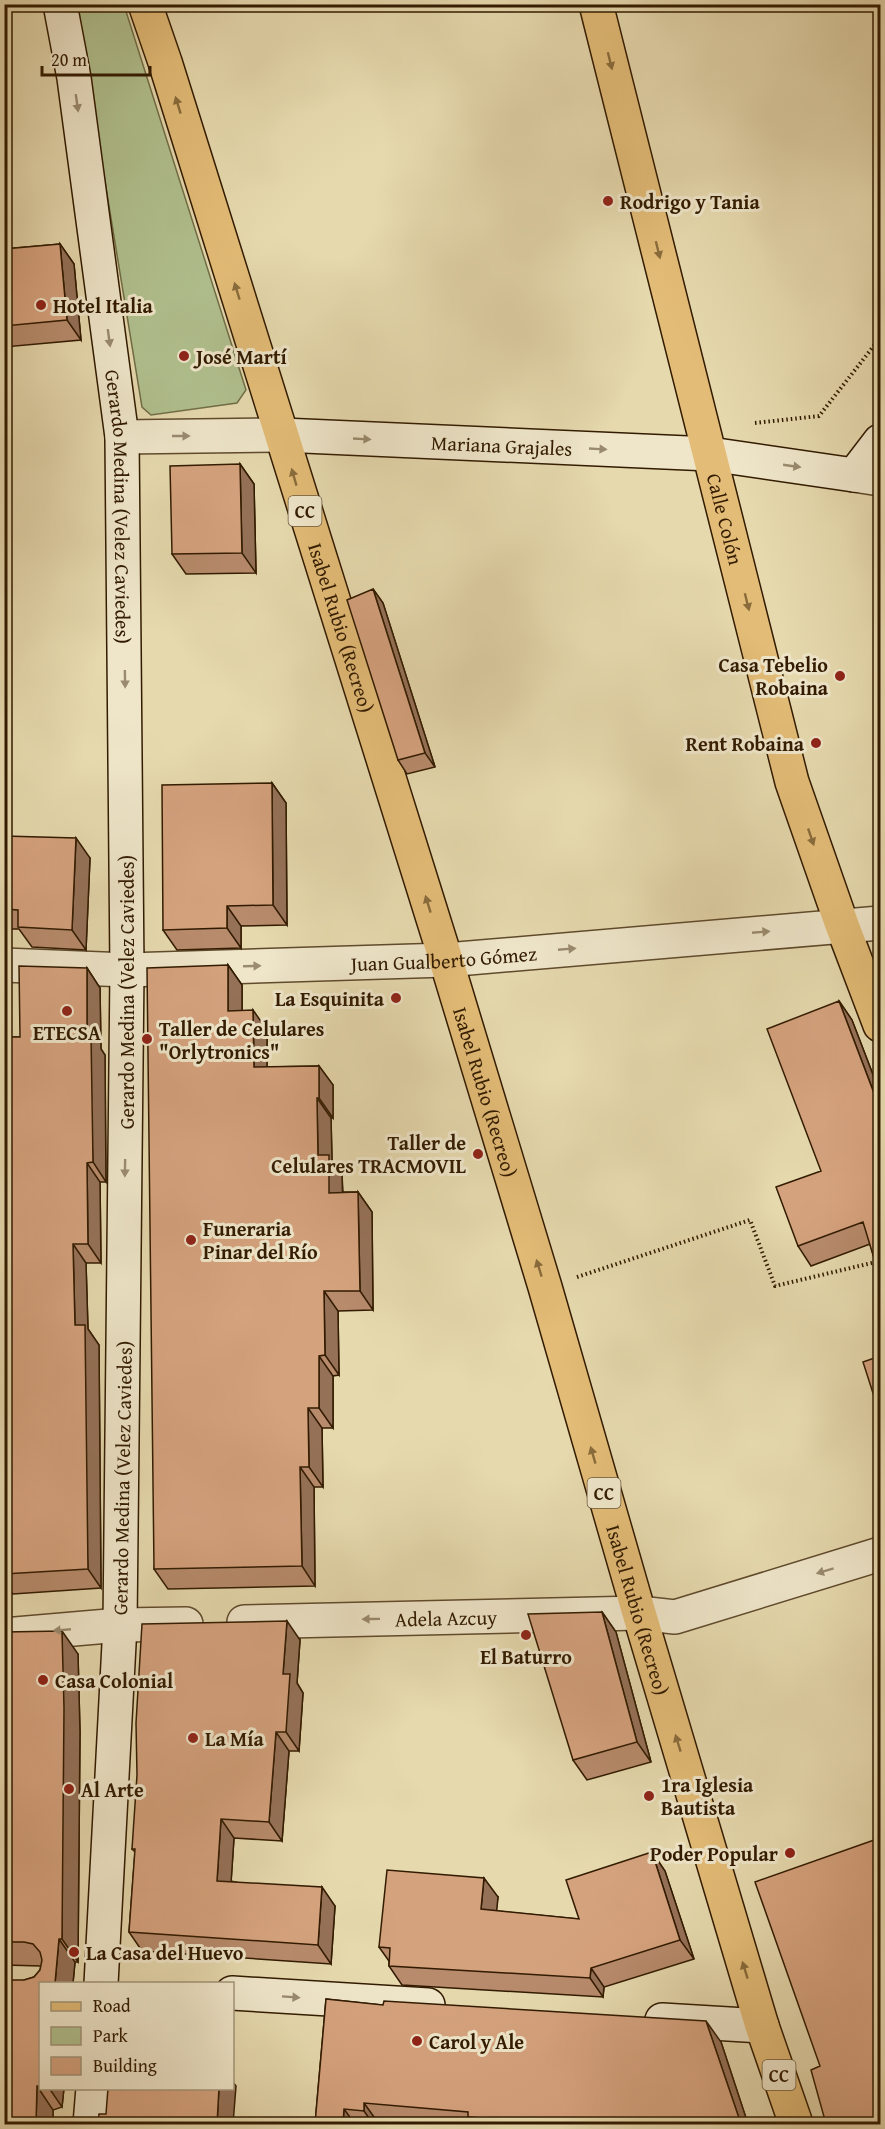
<svg xmlns="http://www.w3.org/2000/svg" width="885" height="2129" font-family="'Gentium Book Plus',serif">
<rect width="100%" height="100%" fill="#e6d9ae"/>
<filter id="stains"><feTurbulence type="fractalNoise" baseFrequency=".00333" numOctaves="4"/><feColorMatrix values="0 0 0 0 .2 0 0 0 0 .09 0 0 0 0 .02 0 0 0 .5 -.17"/></filter>
<radialGradient id="worn" r=".72"><stop offset=".6" stop-color="#630" stop-opacity="0"/><stop offset="1" stop-color="#630" stop-opacity=".3"/></radialGradient>
<path fill="#b0c08e" stroke="#716e47" stroke-width="1.5" d="M76,5H124L246,390L237,403L151,415L142,407Z"/>
<g fill="none" stroke-linecap="round" stroke-linejoin="round">
<defs>
<g id="street">
<path d="M122,437L282,435"/>
<path d="M854,475L880,479"/>
<path id="s1" d="M4,965L127,970L446,960L880,923"/>
<path id="s2" d="M244,1622L639,1613L675,1617L880,1554"/>
<path d="M4,1635L120,1625L186,1624"/>
</g>
<g id="secondary">
<path id="s3" d="M60,4L74,78L122,437L127,970L120,1625L101,1984"/>
<path id="s4" d="M282,435L710,454L854,475L880,441"/>
<path d="M232,1993L428,2005"/>
<path d="M662,2020L762,2026"/>
<path d="M90,2124L93,2088"/>
</g>
<g id="primary">
<path id="s5" d="M145,4L165,62L446,960L545,1287L639,1613L762,2026L796,2124"/>
<path id="s6" d="M596,4L792,782L842,925L880,1025"/>
</g>
</defs>
<use href="#street" stroke="#5f4a2c" stroke-width="36"/>
<use href="#secondary" stroke="#321b00" stroke-width="36"/>
<use href="#primary" stroke="#321b00" stroke-width="36"/>
<path stroke="#321b00" stroke-width="4" stroke-dasharray="1.5 3" stroke-linecap="butt" d="M755,423L819,416L880,338
M577,1277L750,1220L775,1286L880,1261"/>
<use href="#street" stroke="#efe6ca" stroke-width="33"/>
<use href="#secondary" stroke="#efe6ca" stroke-width="33"/>
<use href="#primary" stroke="#e3bc77" stroke-width="33"/>
</g>
<path fill="#b78b6c" stroke="#321b00" stroke-width="1.5" d="M60,244L74,264L81,340L4,347V249Z
M240,464L254,484L256,573L186,574L172,554Z
M373,589L383,603L435,767L407,774L398,760Z
M272,783L286,803L287,925L241,926V948L177,950L163,930Z
M4,836L90,858L86,950L32,947L19,929H4Z
M228,965L242,985V1011L267,1030V1067L319,1066L333,1085V1118H331L332,1160L342,1175L343,1192H358L372,1212L373,1310L338,1311L339,1375L333,1376V1428H322L323,1487H314L315,1586L168,1589L154,1569Z
M87,968L100,988L101,1049L105,1055L106,1182H100L101,1263H86L88,1329L99,1345L101,1588L13,1594L4,1582V1037H20Z
M839,1001L852,1020L880,1093V1278L870,1244L811,1266L798,1246L821,1171Z
M602,1612L616,1632L651,1762L587,1780L573,1760Z
M4,1632L78,1654L80,1732L78,1962H75L73,1983H40V2088H64L62,2107L53,2110V2124H4L24,1980L34,1977L40,1970L41,1966L4,1965Z
M300,1640L297,1683L303,1693L299,1751H289L282,1841L234,1838L231,1881L335,1906L331,1964L142,1951L129,1932L135,1852L132,1849Z
M652,1852L665,1871L694,1959L604,1987L603,1997L402,1985L389,1966V1961L379,1947L498,1897L496,1911L579,1919Z
M326,1999L721,2042L748,2124H315Z"/>
<path fill="#957158" stroke="#321b00" stroke-width="1.5" d="M60,244L74,264L81,340L67,320Z
M240,464L254,484L256,573L242,553Z
M373,589L383,603L435,767L425,753Z
M272,783L286,803L287,925L273,905Z
M76,838L90,858L86,950L72,930Z
M227,906L241,926V948L227,928Z
M228,965L242,985V1031L228,1011Z
M87,968L100,988L101,1049L105,1055L106,1182L93,1162L87,1035Z
M839,1001L852,1020L880,1093V1109Z
M253,1010L267,1030V1087L254,1067Z
M319,1066L333,1085V1118L319,1098Z
M317,1098L331,1118L332,1160L342,1175L343,1213L329,1193L318,1155Z
M87,1163L100,1182L101,1263L88,1244Z
M358,1192L372,1212L373,1310L360,1291Z
M73,1244L86,1263L88,1329L99,1345L101,1588L88,1569L75,1325Z
M324,1291L338,1311L339,1375L325,1355Z
M319,1356L333,1376V1428L319,1408Z
M308,1408L322,1428L323,1487L309,1467Z
M300,1467L314,1487L315,1586L302,1566Z
M602,1612L616,1632L651,1762L637,1742Z
M287,1621L300,1640L297,1683L303,1693L299,1751L286,1732L283,1674Z
M62,1631L78,1654L80,1732L78,1962L62,1939Z
M276,1732L289,1751L282,1841L269,1822Z
M221,1819L234,1838L230,1899L217,1881Z
M652,1852L665,1871L694,1959L680,1940Z
M484,1878L498,1897L495,1928L481,1909Z
M322,1887L335,1906L331,1964L318,1945Z
M59,1939L75,1962L73,1983H55Z
M591,1968L604,1987L603,1997L590,1978Z
M706,2021L721,2042L748,2124H741Z
M232,2081L236,2086L233,2124H217L219,2088H232Z
M37,2086L53,2110V2124H36Z
M49,2088H64L62,2107Z
M364,2103L379,2124H373L364,2111Z
M344,2109L355,2124H343Z"/>
<path fill="#d5a27e" stroke="#321b00" stroke-width="1.5" d="M60,244L67,320L4,326V249Z
M240,464L242,553L172,554L170,466Z
M373,589L425,753L398,760L347,600Z
M272,783L273,905L227,906V928L163,930L162,785Z
M4,836L76,838L72,930L18,927V910L4,909Z
M228,965V1011L253,1010L254,1067L319,1066V1098H317L318,1155H329V1193L358,1192L360,1291H324L325,1355L319,1356V1408H308L309,1467H300L302,1566L154,1569L147,968Z
M19,966L87,968V1035H91L93,1162L87,1163L88,1244H73L75,1325H85L88,1569L4,1574V1037H20Z
M839,1001L880,1109V1278L863,1222L798,1246L776,1187L821,1171L767,1029Z
M880,1356V1415L863,1362Z
M602,1612L637,1742L573,1760L528,1614Z
M287,1621L283,1674H290L286,1732H276L269,1822L221,1819L217,1881L322,1887L318,1945L129,1932L135,1849H132L137,1775L136,1723L142,1624Z
M62,1631L64,1708L62,1939H59L55,1983H40V2086H37L36,2124H4V1980H24L34,1977L40,1970L42,1960L40,1952L33,1944L24,1942H4V1632Z
M877,1839L880,1847V2124H826L811,2070L820,2066L755,1882Z
M652,1852L680,1940L591,1968L590,1978L389,1966L390,1948L379,1947L387,1870L484,1878L481,1909L579,1919L566,1880Z
M326,1999L383,2005L384,2001L706,2021L741,2124H551L468,2117V2112L364,2103V2111L344,2109L343,2124H315Z
M108,2088H219L217,2124H98L99,2114H106Z"/>
<defs><path id="oneway-solid" d="M-6-.8H1V-3.2L6.5 0L1 3.2V.8H-6Z" transform="scale(1.5)"/></defs>
<g fill="#8a6c3c">
<use href="#oneway-solid" transform="translate(610 61) rotate(76)"/>
<use href="#oneway-solid" transform="translate(178 105) rotate(-107)"/>
<use href="#oneway-solid" transform="translate(658 250) rotate(76)"/>
<use href="#oneway-solid" transform="translate(237 291) rotate(-107)"/>
<use href="#oneway-solid" transform="translate(294 477) rotate(-106)"/>
<use href="#oneway-solid" transform="translate(747 602) rotate(76)"/>
<use href="#oneway-solid" transform="translate(811 837) rotate(71)"/>
<use href="#oneway-solid" transform="translate(428 904) rotate(-107)"/>
<use href="#oneway-solid" transform="translate(539 1268) rotate(-107)"/>
<use href="#oneway-solid" transform="translate(593 1455) rotate(-106)"/>
<use href="#oneway-solid" transform="translate(678 1743) rotate(-107)"/>
<use href="#oneway-solid" transform="translate(745 1970) rotate(-107)"/>
</g>
<g fill="#9a8b6f">
<use href="#oneway-solid" transform="translate(77 103) rotate(82)"/>
<use href="#oneway-solid" transform="translate(109 338) rotate(82)"/>
<use href="#oneway-solid" transform="translate(181 436)"/>
<use href="#oneway-solid" transform="translate(362 439) rotate(3)"/>
<use href="#oneway-solid" transform="translate(598 449) rotate(3)"/>
<use href="#oneway-solid" transform="translate(792 466) rotate(8)"/>
<use href="#oneway-solid" transform="translate(125 679) rotate(89)"/>
<use href="#oneway-solid" transform="translate(761 932) rotate(-5)"/>
<use href="#oneway-solid" transform="translate(567 949) rotate(-5)"/>
<use href="#oneway-solid" transform="translate(252 966) rotate(-2)"/>
<use href="#oneway-solid" transform="translate(125 1168) rotate(91)"/>
<use href="#oneway-solid" transform="translate(825 1571) rotate(163)"/>
<use href="#oneway-solid" transform="translate(371 1619) rotate(179)"/>
<use href="#oneway-solid" transform="translate(62 1630) rotate(175)"/>
<use href="#oneway-solid" transform="translate(291 1997) rotate(4)"/>
</g>
<g fill="#8f2418" stroke="#efe6ca" stroke-width="2">
<circle cx="608" cy="201" r="6"/>
<circle cx="41" cy="305" r="6"/>
<circle cx="184" cy="356" r="6"/>
<circle cx="840" cy="676" r="6"/>
<circle cx="816" cy="743" r="6"/>
<circle cx="396" cy="998" r="6"/>
<circle cx="67" cy="1011" r="6"/>
<circle cx="147" cy="1039" r="6"/>
<circle cx="478" cy="1154" r="6"/>
<circle cx="191" cy="1240" r="6"/>
<circle cx="526" cy="1635" r="6"/>
<circle cx="43" cy="1680" r="6"/>
<circle cx="193" cy="1738" r="6"/>
<circle cx="69" cy="1789" r="6"/>
<circle cx="649" cy="1796" r="6"/>
<circle cx="790" cy="1853" r="6"/>
<circle cx="74" cy="1952" r="6"/>
<circle cx="417" cy="2041" r="6"/>
</g>
<g text-anchor="middle" dominant-baseline="central" stroke-width="6" stroke-linejoin="round" paint-order="stroke">
<g fill="#efe6ca" stroke="#6b583d" stroke-width="1.5">
<rect x="288.5" y="496" width="33" height="30" rx="4.5"/>
<rect x="587.5" y="1478" width="33" height="30" rx="4.5"/>
<rect x="762.5" y="2060" width="33" height="30" rx="4.5"/>
</g>
<g font-size="18" font-weight="bold" fill="#321b00">
<text x="305" y="511">CC</text>
<text x="604" y="1493">CC</text>
<text x="779" y="2075">CC</text>
</g>
<g font-size="20" font-weight="bold" fill="#321b00" stroke="#efe6ca" text-anchor="start">
<text x="620" y="201">Rodrigo y Tania</text>
<text x="53" y="305">Hotel Italia</text>
<text x="196" y="356">José Martí</text>
<text x="828" y="664" text-anchor="end">Casa Tebelio<tspan x="828" dy="23">Robaina</tspan></text>
<text x="804" y="743" text-anchor="end">Rent Robaina</text>
<text x="384" y="998" text-anchor="end">La Esquinita</text>
<text x="159" y="1028">Taller de Celulares<tspan x="159" dy="23">"Orlytronics"</tspan></text>
<text x="67" y="1032" text-anchor="middle">ETECSA</text>
<text x="466" y="1142" text-anchor="end">Taller de<tspan x="466" dy="23">Celulares TRACMOVIL</tspan></text>
<text x="203" y="1228">Funeraria<tspan x="203" dy="23">Pinar del Río</tspan></text>
<text x="526" y="1656" text-anchor="middle">El Baturro</text>
<text x="55" y="1680">Casa Colonial</text>
<text x="205" y="1738">La Mía</text>
<text x="661" y="1784">1ra Iglesia<tspan x="661" dy="23">Bautista</tspan></text>
<text x="81" y="1789">Al Arte</text>
<text x="778" y="1853" text-anchor="end">Poder Popular</text>
<text x="86" y="1952">La Casa del Huevo</text>
<text x="429" y="2041">Carol y Ale</text>
</g>
<g font-size="20" fill="#321b00" stroke="#efe6ca">
<text stroke="none"><textPath href="#s4" startOffset="220">Mariana Grajales</textPath></text>
<text stroke="none"><textPath href="#s3" startOffset="507">Gerardo Medina (Velez Caviedes)</textPath></text>
<text stroke="none"><textPath href="#s6" startOffset="531">Calle Colón</textPath></text>
<text stroke="none"><textPath href="#s5" startOffset="654">Isabel Rubio (Recreo)</textPath></text>
<text stroke="none"><textPath href="#s1" startOffset="440">Juan Gualberto Gómez</textPath></text>
<text transform="translate(126 992) rotate(-90)">Gerardo Medina (Velez Caviedes)</text>
<text stroke="none"><textPath href="#s5" startOffset="1140">Isabel Rubio (Recreo)</textPath></text>
<text transform="translate(122 1478) rotate(-89)">Gerardo Medina (Velez Caviedes)</text>
<text stroke="none"><textPath href="#s5" startOffset="1680">Isabel Rubio (Recreo)</textPath></text>
<text stroke="none"><textPath href="#s2" startOffset="202">Adela Azcuy</textPath></text>
</g>
</g>
<rect width="885" height="2129" fill="none" stroke="#e6d9ae" stroke-width="24"/>
<rect x="6" y="6" width="873" height="2117" fill="none" stroke="#321b00" stroke-width="3"/>
<rect x="12" y="12" width="861" height="2105" fill="none" stroke="#321b00" stroke-width="1.5"/>
<rect x="39" y="1982" width="195" height="108" fill="#efe6ca" stroke="#a39579" stroke-width="1.5"/>
<rect x="51" y="2002" width="30" height="9" fill="#e3bc77" stroke="#a39579" stroke-width="1.5"/>
<text x="93" y="2012" font-size="18" fill="#321b00">Road</text>
<rect x="51" y="2027" width="30" height="18" fill="#b0c08e" stroke="#a39579" stroke-width="1.5"/>
<text x="93" y="2042" font-size="18" fill="#321b00">Park</text>
<rect x="51" y="2057" width="30" height="18" fill="#d5a27e" stroke="#a39579" stroke-width="1.5"/>
<text x="93" y="2072" font-size="18" fill="#321b00">Building</text>
<path d="M42 66v9h108v-9" fill="none" stroke="#321b00" stroke-width="3"/>
<text x="51" y="66" font-size="18" fill="#321b00" stroke="#efe6ca" stroke-width="4.5" paint-order="stroke">20 m</text>
<rect width="100%" height="100%" filter="url(#stains)"/>
<rect width="100%" height="100%" fill="url(#worn)"/>
</svg>
